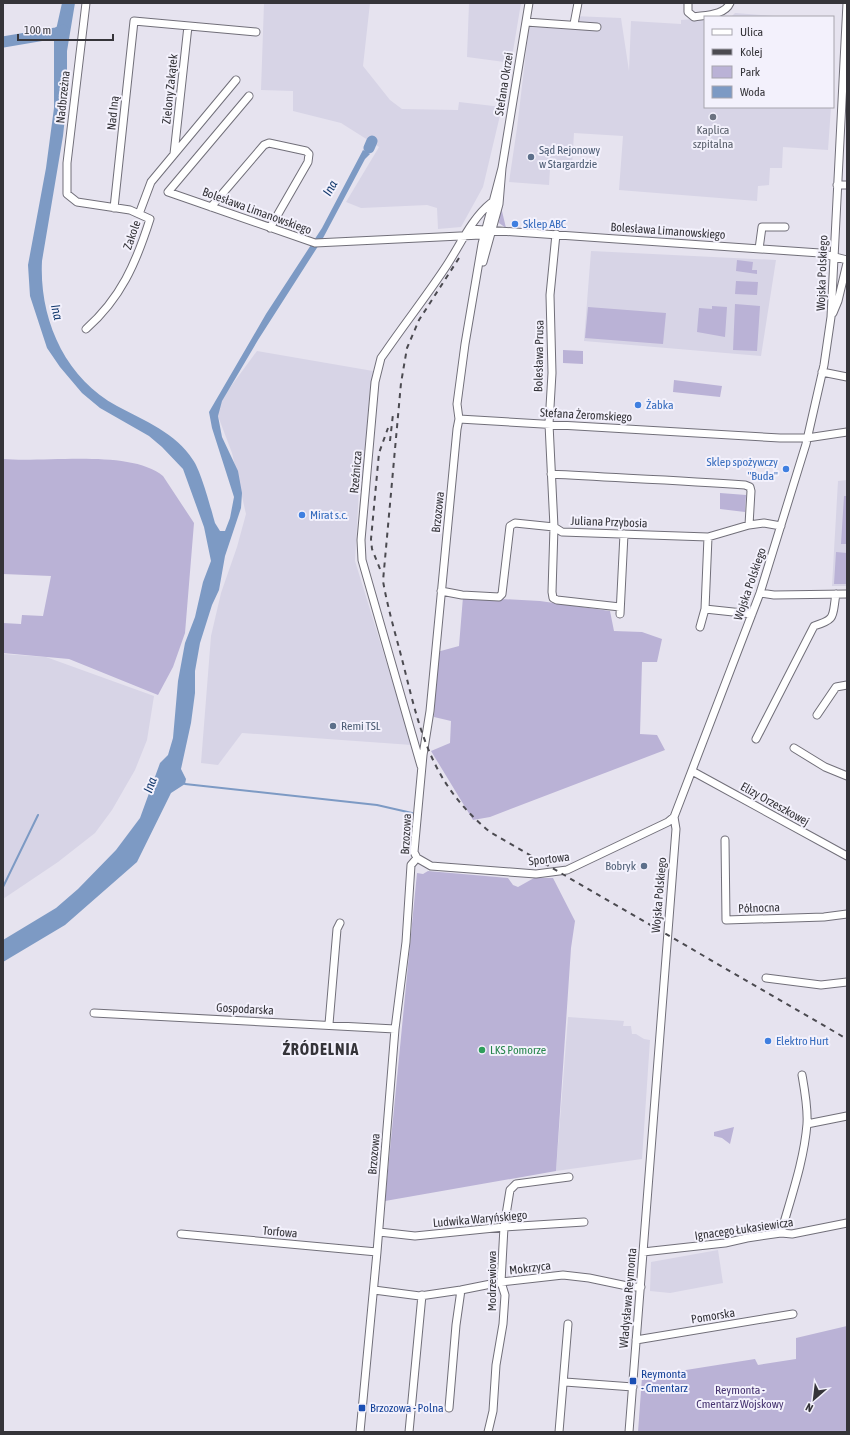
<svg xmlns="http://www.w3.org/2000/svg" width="850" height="1435" font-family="'Asap Condensed',sans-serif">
<rect width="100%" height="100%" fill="#e6e3ef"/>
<path fill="#d7d4e6" d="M264,3H370L363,66L390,100L402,109L458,110L459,102L502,107L483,187L461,227L438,229L437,208L427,205L361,208L346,202L379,147L341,123L293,111V91L261,90Z
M469,3H521L511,63L467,57Z
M735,13L786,17H731Z
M573,16L621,18L629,71L631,21L681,24V20L705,18V107H831L828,150L783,147L782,168H770L769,185L758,186L757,201L619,190L623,136L574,133L572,166L557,165L554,169H550L549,185L509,182L517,128L529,27H571Z
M591,251L776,260L761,356L584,341Z
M257,351L373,371L363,477L359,489L355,561L412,745L242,733L218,765L201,763L211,636L221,593L237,547L246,514L232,453L215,408Z
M847,480V586H832L838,481Z
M3,654L46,657L154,696L147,740L135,770L112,810L95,833L58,862L3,899Z
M568,1017L624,1021L623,1026H631L632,1034H636L644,1039L650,1040L642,1159L556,1171Z
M718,1250L723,1283L670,1293L650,1291L651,1262Z"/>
<path fill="#bab2d6" d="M501,207L506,228L499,223Z
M737,260L753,262L752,270H757V274L736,271Z
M736,281L758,282L757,295L735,294Z
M735,304L760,306L757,351L733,350Z
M712,306L727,307L725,337L697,332L699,308L712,309Z
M588,307L666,313L663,344L585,338Z
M563,350L583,351V364L563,363Z
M674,380L722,386L720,397L673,392Z
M3,459C45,463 130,449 163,476L194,523L185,633L173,667L158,695L69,659L3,653V623L21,624L22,615L43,616L51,576L3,574Z
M720,493L746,495L745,512L720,509Z
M844,496H847V544H841Z
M836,552L847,553V584H834Z
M463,597L540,601L610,611L614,631L642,632L662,639L657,662H642L640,734L657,735L665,750L490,817L473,820L431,751L450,743L451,721L434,717L437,652L459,646Z
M428,871L508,878L513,885L518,887L534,878H553L575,921L571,948L556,1171L385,1201L417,873L423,874Z
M734,1127L730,1144L722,1138L714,1136V1132Z
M847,1326V1432H638L642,1377L755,1359L758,1365L796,1359V1338Z"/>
<path fill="#7d9ac4" d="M62,3H75L67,51V98L63,136L42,261C39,319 65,378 117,406C145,421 176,433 193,460C201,471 211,509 215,523L220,531H225L230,518L234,497L212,428L209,412L266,314L322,228L363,150L370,154L365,159L322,240L258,340L222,401L218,416L222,437L238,471L242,493L241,508L225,556L219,590L212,605L200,643L195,671V693L191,723L181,769L186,779L185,784L171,793L137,862L65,925L3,962V940L56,908L78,889L116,850L140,818L160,763L168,755L173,738L178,681L185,643L195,617L203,582L211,561L204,527L183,469L162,447L149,436L100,408L82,393L60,367L47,348L30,296L28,265L46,168L54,108V39Z"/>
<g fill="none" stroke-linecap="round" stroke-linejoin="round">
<path stroke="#7d9ac4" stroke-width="2" d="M185,784L377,805L412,813
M3,887L38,815"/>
<path stroke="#7d9ac4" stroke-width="11" d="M3,42L56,33L63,30
M369,148L372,141"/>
<defs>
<path id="minor" d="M86,3L67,163V194L77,202L130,210L150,219C136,263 121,298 86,329
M688,3V12L694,17C706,15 725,15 730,3
M526,22L597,27
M574,24L578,3
M249,96L168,192L315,243L481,235L487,230
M174,154L188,26
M502,168L482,244L465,344L457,404L459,419L457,429L430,711L423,755L414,852L417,858L431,866L536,874L567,870L668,822L674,817
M837,185H847
M211,207L264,145L269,143L306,151L309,154L308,162L270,228
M114,208L134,21L256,32
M139,214L151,182L236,80
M470,229L820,253L847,260
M556,234L550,295L552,373L549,424L554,527L552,592L553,598L557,600L620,607
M759,249L762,227H785
M483,262L499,204L502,168L529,3
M833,313L838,301L847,263
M822,372L847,377
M459,419L780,438H807L847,432
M551,474C616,478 680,480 745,485L750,487L751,491L749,525
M441,591L462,595L499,597L502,594L510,526L515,523L554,527L562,532L708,537L749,525L764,523L781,526
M760,593L774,595L847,594
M705,609L752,614
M620,614L624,534
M700,627L705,609L708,537
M817,715L836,687L847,685
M756,739L814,626C837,619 832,616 836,594
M794,748L825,767L847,776
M421,766L362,560L361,540L375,382L381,358L386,351C406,322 428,294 447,265C460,245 472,218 491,203
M692,771L847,856
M725,840L726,920L824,917L847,914
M766,978L821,985L847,982
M94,1013L395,1029
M329,1024L337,929L340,923
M807,1124L847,1116
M379,1232L415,1236L504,1227L584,1222
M781,1233C791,1197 804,1161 807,1124C808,1108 805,1092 802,1075
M181,1234L377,1252
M643,1252L725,1243L747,1238L781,1233L792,1234L847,1223
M374,1290L420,1296L461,1290L501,1282L563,1275L589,1278L632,1287H641
M636,1340L793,1314
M565,1382L633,1387
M449,1408L456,1325L461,1290
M360,1432L377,1252L395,1029L406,942L411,865L417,858
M409,1432L422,1295
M488,1432L493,1411L496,1365L503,1324L505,1295L501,1282L504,1227L510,1190L516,1184L569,1177
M559,1432L568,1324
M629,1432L676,829L674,817L760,593L806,444L824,365L831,317L847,3"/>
</defs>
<use href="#minor" stroke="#716f79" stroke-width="9"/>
<use href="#minor" stroke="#fff" stroke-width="7"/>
<path stroke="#4b4a50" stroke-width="2" stroke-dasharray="5 5" stroke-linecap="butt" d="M459,258L419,320L407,348L401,383L383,581C388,610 397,639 404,667C421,736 433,785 490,832L847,1039
M390,441L393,414
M380,569L372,549L371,539L379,453L388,428"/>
</g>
<circle fill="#6b7280" stroke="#f3f1fc" stroke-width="1.5" cx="713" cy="117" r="4"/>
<g fill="#5c6f8a" stroke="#f3f1fc" stroke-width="1.5">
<circle cx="531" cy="157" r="4"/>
<circle cx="333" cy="726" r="4"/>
<circle cx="644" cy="866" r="4"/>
</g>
<g fill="#3f7fe0" stroke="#f3f1fc" stroke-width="1.5">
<circle cx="515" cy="224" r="4"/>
<circle cx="638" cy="405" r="4"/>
<circle cx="786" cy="469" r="4"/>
<circle cx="302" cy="515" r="4"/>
<circle cx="768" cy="1041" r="4"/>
</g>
<circle fill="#2e9e5b" stroke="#f3f1fc" stroke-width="1.5" cx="482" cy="1050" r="4"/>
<g fill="#1a4fb4" stroke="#f3f1fc" stroke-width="1.5">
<rect x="629" y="1377" width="8" height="8" rx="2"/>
<rect x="358" y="1404" width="8" height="8" rx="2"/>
</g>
<g text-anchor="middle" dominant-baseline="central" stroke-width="4" stroke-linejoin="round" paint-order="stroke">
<g font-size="12" fill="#353439" stroke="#f3f1fc">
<text transform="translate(504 84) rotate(-81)">Stefana Okrzei</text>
<text transform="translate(170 89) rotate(-84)">Zielony Zakątek</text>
<text transform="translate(63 97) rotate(-84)">Nadbrzeżna</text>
<text transform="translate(113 113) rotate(-84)">Nad Iną</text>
<text transform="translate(257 211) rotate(20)">Bolesława Limanowskiego</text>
<text transform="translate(668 231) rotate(4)">Bolesława Limanowskiego</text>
<text transform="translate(132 235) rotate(-71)">Zakole</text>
<text transform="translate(822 273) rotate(-88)">Wojska Polskiego</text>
<text transform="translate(539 356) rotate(-89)">Bolesława Prusa</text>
<text transform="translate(586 415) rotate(3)">Stefana Żeromskiego</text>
<text transform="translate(356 472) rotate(-85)">Rzeźnicza</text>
<text transform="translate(438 512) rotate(-84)">Brzozowa</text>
<text transform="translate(609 522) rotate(2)">Juliana Przybosia</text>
<text transform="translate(750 584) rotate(-71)">Wojska Polskiego</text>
<text transform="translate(775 804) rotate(29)">Elizy Orzeszkowej</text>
<text transform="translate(406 834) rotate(-87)">Brzozowa</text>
<text transform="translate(549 859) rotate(-7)">Sportowa</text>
<text transform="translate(659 895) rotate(-85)">Wojska Polskiego</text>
<text transform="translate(759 908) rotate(-2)">Północna</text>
<text transform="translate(245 1009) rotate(3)">Gospodarska</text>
<text transform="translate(374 1154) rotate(-85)">Brzozowa</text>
<text transform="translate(480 1219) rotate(-5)">Ludwika Waryńskiego</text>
<text transform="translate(744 1229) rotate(-8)">Ignacego Łukasiewicza</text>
<text transform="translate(280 1232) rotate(5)">Torfowa</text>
<text transform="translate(530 1268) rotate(-7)">Mokrzyca</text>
<text transform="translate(492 1281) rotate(-90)">Modrzewiowa</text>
<text transform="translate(628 1298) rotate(-85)">Władysława Reymonta</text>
<text transform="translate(713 1316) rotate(-9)">Pomorska</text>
</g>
<g font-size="12" fill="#5b616d" stroke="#f3f1fc">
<text x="713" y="130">Kaplica<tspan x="713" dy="14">szpitalna</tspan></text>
</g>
<g font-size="12" fill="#4e5e75" stroke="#f3f1fc" text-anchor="start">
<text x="539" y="150">Sąd Rejonowy<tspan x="539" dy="14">w Stargardzie</tspan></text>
<text x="341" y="726">Remi TSL</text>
<text x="636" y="866" text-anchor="end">Bobryk</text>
</g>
<g font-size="12" fill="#366cbe" stroke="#f3f1fc" text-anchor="start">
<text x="523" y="224">Sklep ABC</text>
<text x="646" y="405">Żabka</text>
<text x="778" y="462" text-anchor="end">Sklep spożywczy<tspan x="778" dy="14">"Buda"</tspan></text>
<text x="310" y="515">Mirat s.c.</text>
<text x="776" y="1041">Elektro Hurt</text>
</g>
<g font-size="12" fill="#27864d" stroke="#f3f1fc" text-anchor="start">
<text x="490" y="1050">LKS Pomorze</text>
</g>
<g font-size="12" fill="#164399" stroke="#f3f1fc" text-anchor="start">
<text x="641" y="1374">Reymonta<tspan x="641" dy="14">- Cmentarz</tspan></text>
<text x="370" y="1408">Brzozowa - Polna</text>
</g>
<g font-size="12" fill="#463470" stroke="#f3f1fc">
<text x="740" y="1390">Reymonta -<tspan x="740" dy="14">Cmentarz Wojskowy</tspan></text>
</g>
<g font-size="13" font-style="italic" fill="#143a6e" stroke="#f3f1fc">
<text transform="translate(330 188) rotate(-60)">Ina</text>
<text transform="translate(57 312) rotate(77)">Ina</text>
<text transform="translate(150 785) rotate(-69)">Ina</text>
</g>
<g font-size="16" font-weight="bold" letter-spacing="1" fill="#353439" stroke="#f3f1fc">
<text x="321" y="1049">ŹRÓDELNIA</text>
</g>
</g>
<rect width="850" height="1435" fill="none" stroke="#353439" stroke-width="8"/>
<rect x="704" y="16" width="130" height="92" fill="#f3f1fc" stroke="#a7a5ae"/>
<rect x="712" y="29" width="20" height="6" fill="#ffffff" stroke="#a7a5ae"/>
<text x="740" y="36" font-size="12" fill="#353439">Ulica</text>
<rect x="712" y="49" width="20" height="6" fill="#4b4a50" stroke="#a7a5ae"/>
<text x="740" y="56" font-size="12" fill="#353439">Kolej</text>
<rect x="712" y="66" width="20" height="12" fill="#bab2d6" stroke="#a7a5ae"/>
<text x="740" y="76" font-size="12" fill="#353439">Park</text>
<rect x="712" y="86" width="20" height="12" fill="#7d9ac4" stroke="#a7a5ae"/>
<text x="740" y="96" font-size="12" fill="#353439">Woda</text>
<g transform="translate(814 1399) rotate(208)" stroke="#f3f1fc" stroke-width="3" paint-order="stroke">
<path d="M0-3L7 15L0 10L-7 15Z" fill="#353439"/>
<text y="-6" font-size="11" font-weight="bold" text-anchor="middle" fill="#353439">N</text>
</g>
<path d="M18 34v6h95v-6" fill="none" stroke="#353439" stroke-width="2"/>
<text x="24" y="34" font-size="12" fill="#353439" stroke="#f3f1fc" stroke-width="3" paint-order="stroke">100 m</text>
</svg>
